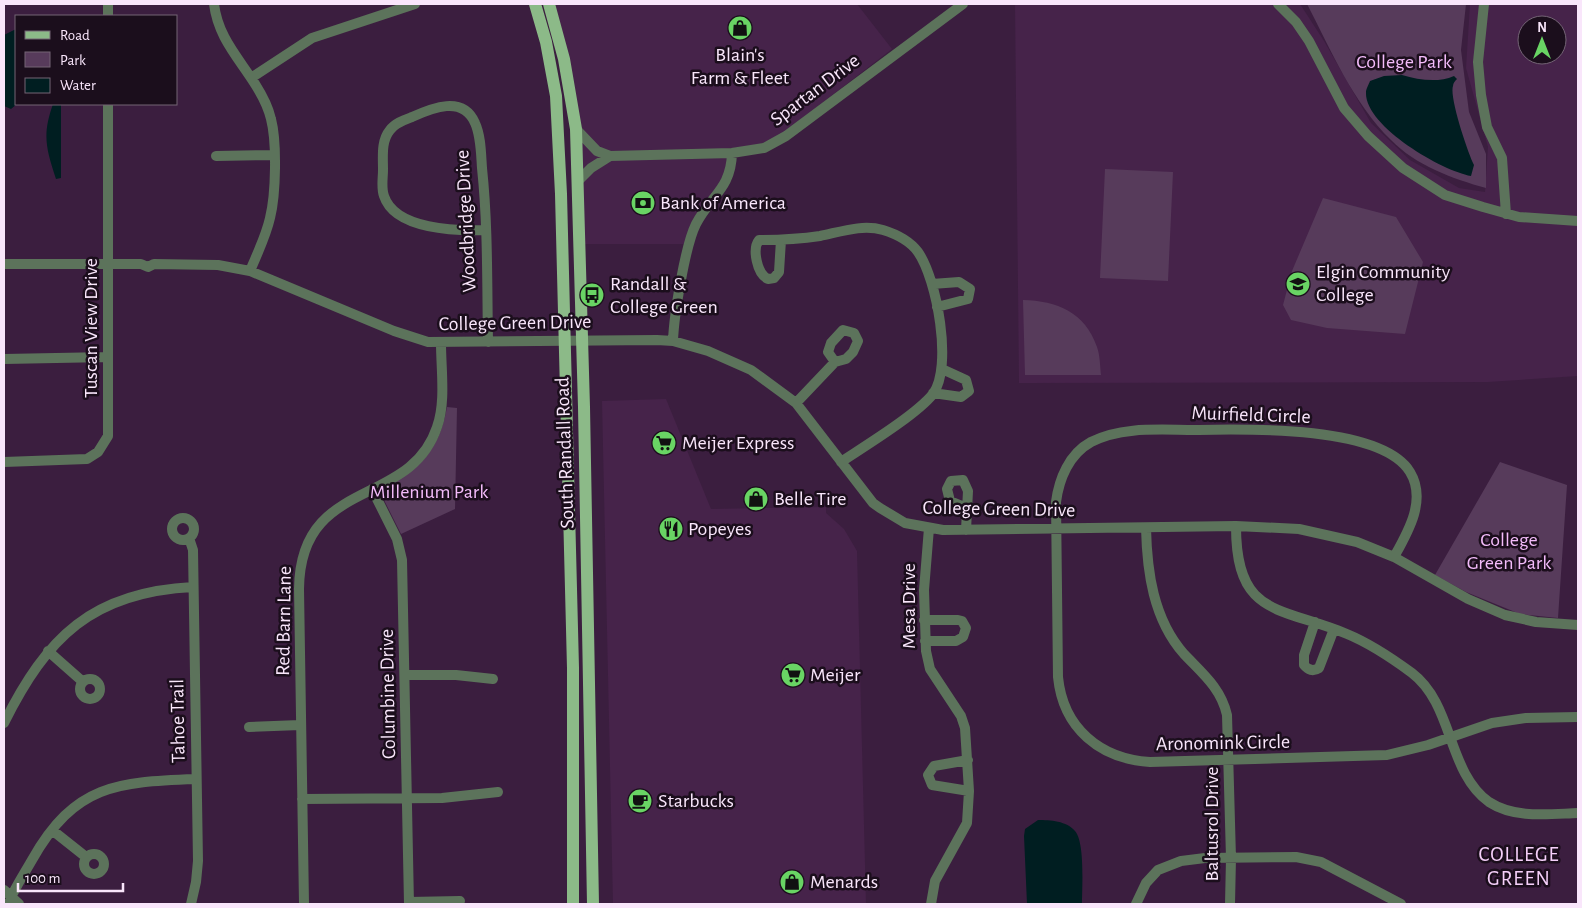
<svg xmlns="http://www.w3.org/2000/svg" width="1582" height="908" font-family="'Alegreya Sans',sans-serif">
<rect width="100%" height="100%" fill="#3b1e3f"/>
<path fill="#46234a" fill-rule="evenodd" d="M553,4H857L892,49L782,134L761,144L727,149L728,170L687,244H582L580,127Z
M1015,4H1300L1324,41L1371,123L1410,160L1459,188L1485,192L1488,147L1466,68L1470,4H1578V376L1488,382L1019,383ZM1527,25H1557V55H1527Z
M666,399L711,509L826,507V513L844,529L857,551L866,904H613L602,401Z"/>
<path fill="#573b5b" d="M1307,4H1466L1461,50L1469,112L1486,154V188C1453,179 1415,165 1391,140C1353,103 1331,50 1307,4Z
M1105,169L1173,172L1168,281L1100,278Z
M1323,198L1396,217L1423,262L1405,334L1327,328L1291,320L1283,305L1292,271Z
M1023,300C1057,301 1085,312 1097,347C1100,355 1100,366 1101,375H1025Z
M447,407L457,408L455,509L401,534L381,494L382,489C421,468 439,451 447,407Z
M1500,462L1567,485L1558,618L1520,614L1466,592L1435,575Z"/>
<path fill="#001e21" d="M16,29L17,104L11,109L4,106V35Z
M1402,75C1419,80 1438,83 1454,76L1457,79C1455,81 1453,83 1453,86C1449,97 1468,153 1474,165L1471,176C1442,171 1364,126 1366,92C1366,89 1369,84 1370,81L1384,76Z
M53,104H61V178L56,179C46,148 42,135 53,104Z
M1038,820C1050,820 1067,821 1075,831C1085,842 1082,888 1082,904H1027L1024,836L1025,829Z"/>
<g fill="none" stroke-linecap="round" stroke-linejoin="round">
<path stroke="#5c735b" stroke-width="10" d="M108,4V16
M214,4C218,37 238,57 255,84C262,95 268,106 271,119C277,142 276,194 270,218C266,236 257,254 250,271
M1278,4L1296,22L1309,41L1344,108L1368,136L1403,168L1445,195L1483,207L1519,217L1578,221
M1484,4L1478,62L1481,95L1487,127L1502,158L1506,214
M251,78L312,38L415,4
M576,129L597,151L610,156L732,153L764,148L786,136L963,4
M216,156L274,155
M577,182L591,168L610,156
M486,230C457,231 395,230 384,196C381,188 383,178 383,170C383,156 381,141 390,130C395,123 404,120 412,117C432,108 463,95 475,123C481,136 481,154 482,168C488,225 487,284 488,342
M781,240L779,272L774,278L768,279C757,274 752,249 759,240C780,240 800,239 820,236C840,232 862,224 883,230C896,234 910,241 918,252C937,279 953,367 933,394C916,415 865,446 841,462
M4,264H141L148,267L154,264L218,265L250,271L394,331L428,342L657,340L673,341L708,351L751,370L796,403L873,503L880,508L905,523L943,530L1236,526L1299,529L1357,542L1394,557L1468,599L1505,615L1536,622L1578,625
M932,284L959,282L970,289L968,299L937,307
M673,341C674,315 685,246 696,224C711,195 731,189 732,153
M4,359L108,357
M933,393L961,397L969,391L966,380L942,369
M796,403L835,362L846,359L853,352L858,341L854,333L843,330L831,343L828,352L835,362
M4,462L87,459L98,452L108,436V104
M372,489L397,539L402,560L409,904
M172 529a11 11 0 1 1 22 0a11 11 0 1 1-22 0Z
M1236,526C1236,617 1279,606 1347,634C1369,643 1393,659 1412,673C1454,705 1447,772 1489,802C1515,819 1549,814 1578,813
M929,528L924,590L926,651L930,669L961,716L965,728L969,791L967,823L935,881L931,904
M1146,528C1147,571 1153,619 1184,654C1202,673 1221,688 1227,715L1231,858L1230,904
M966,530L968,491L963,480L951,481L947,489L950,501L967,508
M189,538L193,550L198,861L196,882L191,904
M1394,557C1408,532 1427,500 1410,472C1381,425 1244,429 1195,430C1161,430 1122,426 1091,442C1069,454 1059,479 1056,502L1058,677C1063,728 1100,759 1150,762L1387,755L1428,745L1492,723L1526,718L1578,717
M924,620H958L962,621L966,628L963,637L956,641H925
M1315,622L1304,655V665C1308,670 1313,672 1319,668L1334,629
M48,651L82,681
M405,675H456L493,679
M80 689a10 10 0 1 1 20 0a10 10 0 1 1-20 0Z
M4,723C47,637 92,592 193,587
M249,727L300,725
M968,760L934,766L928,775L932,785L969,791
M302,799L442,798L498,792
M52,830L86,857
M84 864a10 10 0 1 1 20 0a10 10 0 1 1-20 0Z
M4,890L19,904
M409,902L460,901
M8,904C14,889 24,874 32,860C75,784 117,782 196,779
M304,904L299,589C300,476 410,509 437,427C446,402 441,370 441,343
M1136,904L1146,883L1158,870L1181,861L1205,858L1296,857L1321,862L1401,904"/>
<path stroke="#8cba88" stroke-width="12" d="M535,4L546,42L556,96L561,194L573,668V904
M549,4L564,59L576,129L584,407L593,904"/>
</g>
<defs>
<symbol id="shop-disc" viewBox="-11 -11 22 22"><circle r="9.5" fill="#69d464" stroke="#1b0e1c"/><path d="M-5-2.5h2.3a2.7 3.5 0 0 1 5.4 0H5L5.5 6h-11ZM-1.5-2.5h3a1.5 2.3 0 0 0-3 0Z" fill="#111"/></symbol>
<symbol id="bank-disc" viewBox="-11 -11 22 22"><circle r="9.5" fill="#69d464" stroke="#1b0e1c"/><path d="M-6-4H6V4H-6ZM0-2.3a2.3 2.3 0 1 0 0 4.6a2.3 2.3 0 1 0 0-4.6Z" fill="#111"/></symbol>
<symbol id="university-disc" viewBox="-11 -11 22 22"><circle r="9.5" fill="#69d464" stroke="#1b0e1c"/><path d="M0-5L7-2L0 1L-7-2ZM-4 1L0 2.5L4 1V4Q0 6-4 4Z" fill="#111"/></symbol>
<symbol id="bus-disc" viewBox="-11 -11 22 22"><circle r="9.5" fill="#69d464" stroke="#1b0e1c"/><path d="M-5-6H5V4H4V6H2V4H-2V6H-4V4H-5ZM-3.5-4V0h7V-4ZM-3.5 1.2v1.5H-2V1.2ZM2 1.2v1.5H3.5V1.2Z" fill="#111"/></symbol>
<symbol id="supermarket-disc" viewBox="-11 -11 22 22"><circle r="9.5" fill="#69d464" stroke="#1b0e1c"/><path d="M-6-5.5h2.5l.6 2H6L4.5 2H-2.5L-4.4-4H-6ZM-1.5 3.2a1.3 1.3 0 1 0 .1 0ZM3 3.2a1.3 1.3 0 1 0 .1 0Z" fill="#111"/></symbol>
<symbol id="restaurant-disc" viewBox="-11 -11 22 22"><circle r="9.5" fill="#69d464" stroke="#1b0e1c"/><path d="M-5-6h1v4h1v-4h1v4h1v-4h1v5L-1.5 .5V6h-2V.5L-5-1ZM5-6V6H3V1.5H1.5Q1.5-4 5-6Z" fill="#111"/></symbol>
<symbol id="cafe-disc" viewBox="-11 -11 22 22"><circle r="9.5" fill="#69d464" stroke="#1b0e1c"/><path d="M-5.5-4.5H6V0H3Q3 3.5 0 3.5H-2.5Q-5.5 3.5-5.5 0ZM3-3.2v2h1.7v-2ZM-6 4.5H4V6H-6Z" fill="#111"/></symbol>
</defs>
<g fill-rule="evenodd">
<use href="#shop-disc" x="726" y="14" width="28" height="28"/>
<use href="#bank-disc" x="629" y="189" width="28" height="28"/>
<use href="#university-disc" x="1284" y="270" width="28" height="28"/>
<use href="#bus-disc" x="578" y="281" width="28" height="28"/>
<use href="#supermarket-disc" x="650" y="429" width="28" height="28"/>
<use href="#shop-disc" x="742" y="485" width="28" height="28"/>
<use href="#restaurant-disc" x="657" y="515" width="28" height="28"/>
<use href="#supermarket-disc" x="779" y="661" width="28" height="28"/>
<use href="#cafe-disc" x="626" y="787" width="28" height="28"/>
<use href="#shop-disc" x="778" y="868" width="28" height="28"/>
</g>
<g text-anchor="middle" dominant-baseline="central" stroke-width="5" stroke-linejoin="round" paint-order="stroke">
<g font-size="20" fill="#f9e6fb" stroke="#1b0e1c" text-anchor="start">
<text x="740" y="55" text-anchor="middle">Blain's<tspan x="740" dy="23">Farm &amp; Fleet</tspan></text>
<text x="660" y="203">Bank of America</text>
<text x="1316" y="272">Elgin Community<tspan x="1316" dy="23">College</tspan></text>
<text x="610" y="284">Randall &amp;<tspan x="610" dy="23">College Green</tspan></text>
<text x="682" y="443">Meijer Express</text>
<text x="774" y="499">Belle Tire</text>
<text x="688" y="529">Popeyes</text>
<text x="810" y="675">Meijer</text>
<text x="658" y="801">Starbucks</text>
<text x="810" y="882">Menards</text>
</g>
<g font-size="20" fill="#f3bbfa" stroke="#1b0e1c">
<text x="1404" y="62">College Park</text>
<text x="429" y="492">Millenium Park</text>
<text x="1509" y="540">College<tspan x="1509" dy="23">Green Park</tspan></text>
</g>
<g font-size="20" fill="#f9e6fb" stroke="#1b0e1c">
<text transform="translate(815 90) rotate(-37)">Spartan Drive</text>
<text transform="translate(466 221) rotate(-93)">Woodbridge Drive</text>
<text transform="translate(515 323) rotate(-1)">College Green Drive</text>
<text transform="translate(91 328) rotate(-90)">Tuscan View Drive</text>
<text transform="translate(1251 415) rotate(2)">Muirfield Circle</text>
<text transform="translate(565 453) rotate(-92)">South Randall Road</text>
<text transform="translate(999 509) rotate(1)">College Green Drive</text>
<text transform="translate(909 606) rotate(-90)">Mesa Drive</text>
<text transform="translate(284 621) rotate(-89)">Red Barn Lane</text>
<text transform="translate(388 694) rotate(-91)">Columbine Drive</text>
<text transform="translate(178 721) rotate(-91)">Tahoe Trail</text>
<text transform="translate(1223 743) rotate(-1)">Aronomink Circle</text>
<text transform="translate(1212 824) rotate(-90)">Baltusrol Drive</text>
</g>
<g font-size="21" letter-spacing="1" fill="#f5cff9" stroke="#1b0e1c">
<text x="1519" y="854">COLLEGE<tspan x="1519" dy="24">GREEN</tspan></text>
</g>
</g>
<rect width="1582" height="908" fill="none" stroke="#f9e6fb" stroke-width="10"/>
<rect x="15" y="15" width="162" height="90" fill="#1b0e1c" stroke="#746475"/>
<rect x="25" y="31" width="25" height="8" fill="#8cba88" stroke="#746475"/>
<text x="60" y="40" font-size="15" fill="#f9e6fb">Road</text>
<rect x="25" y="52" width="25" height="15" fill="#573b5b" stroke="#746475"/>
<text x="60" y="65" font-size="15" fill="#f9e6fb">Park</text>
<rect x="25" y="78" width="25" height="15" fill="#001e21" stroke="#746475"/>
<text x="60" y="90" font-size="15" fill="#f9e6fb">Water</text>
<g transform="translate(1542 40)"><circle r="24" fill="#1b0e1c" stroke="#746475"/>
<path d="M0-4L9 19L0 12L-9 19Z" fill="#69d464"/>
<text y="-8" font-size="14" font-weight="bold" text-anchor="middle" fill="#f9e6fb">N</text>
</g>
<path d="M18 883v8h105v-8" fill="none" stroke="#f9e6fb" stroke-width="2.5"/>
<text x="25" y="883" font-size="15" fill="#f9e6fb" stroke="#1b0e1c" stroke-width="4" paint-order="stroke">100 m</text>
</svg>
